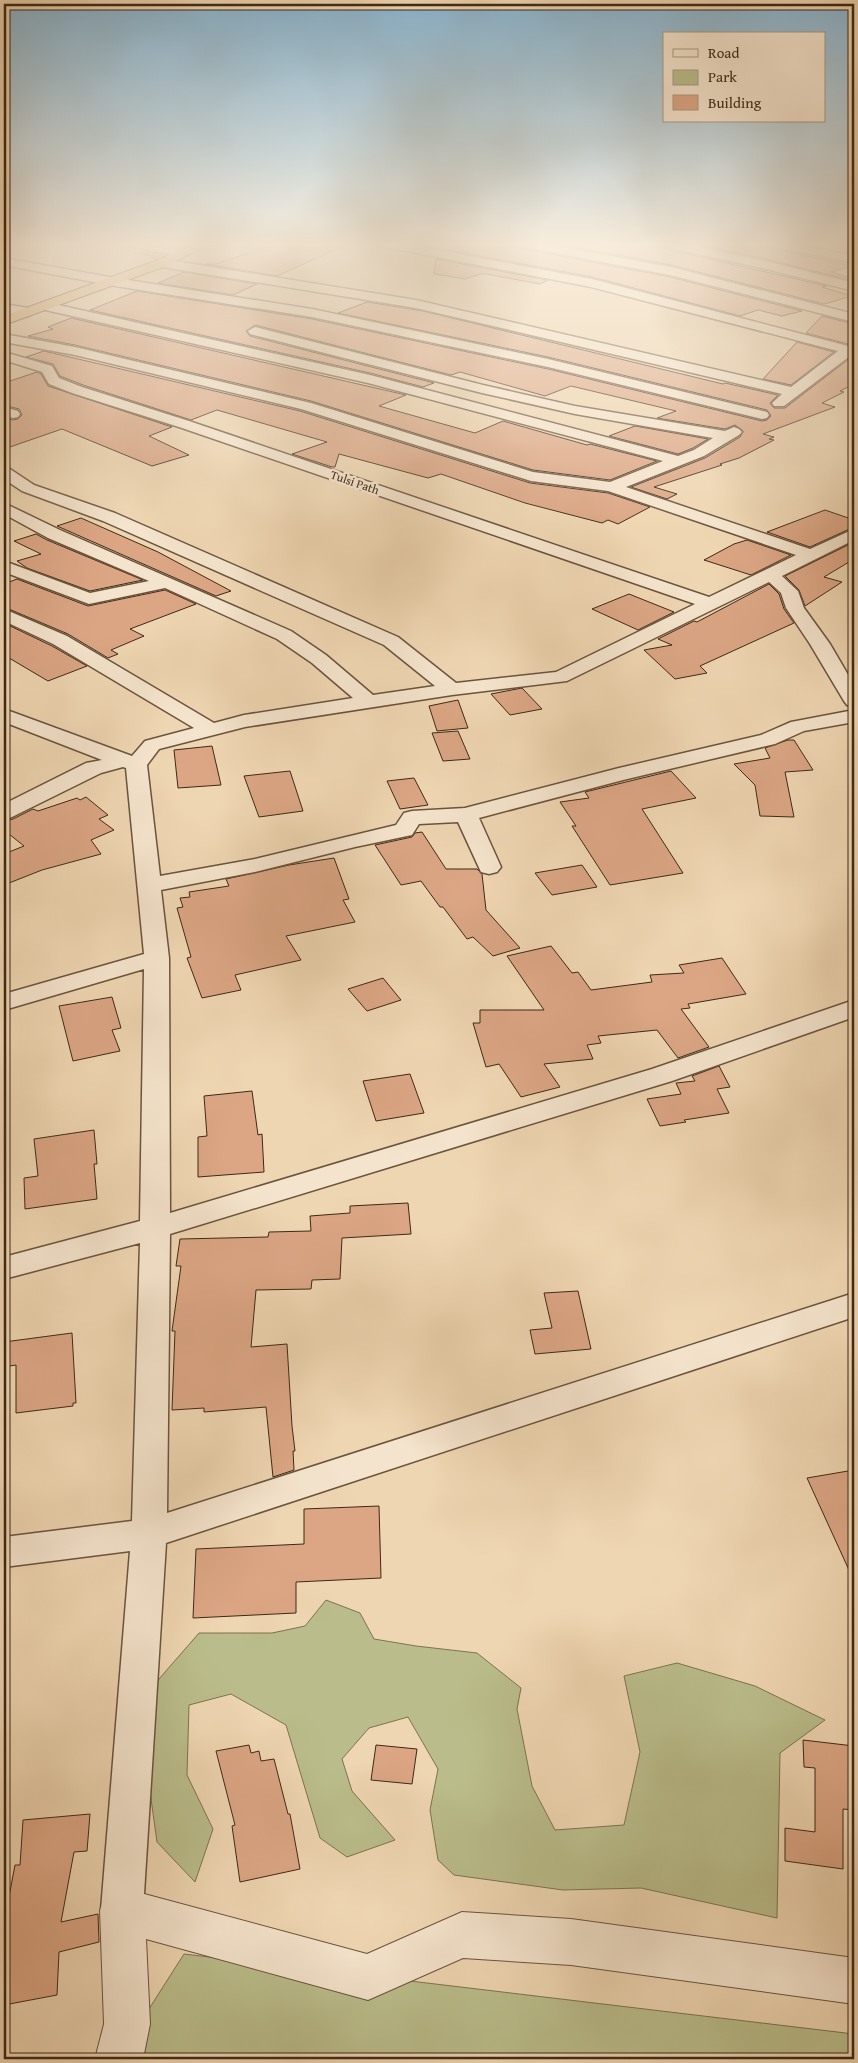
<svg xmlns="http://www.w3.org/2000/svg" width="858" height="2063" font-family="'Gentium Book Plus',serif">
<rect width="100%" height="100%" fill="#efd6b2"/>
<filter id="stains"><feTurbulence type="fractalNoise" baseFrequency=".004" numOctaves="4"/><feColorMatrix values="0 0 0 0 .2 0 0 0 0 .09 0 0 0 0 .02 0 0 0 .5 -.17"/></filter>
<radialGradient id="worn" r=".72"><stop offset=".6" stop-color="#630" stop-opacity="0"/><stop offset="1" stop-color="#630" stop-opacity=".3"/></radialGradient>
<path fill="#babd8b" stroke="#7c7351" d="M114,243H192L155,257L134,253L139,249Z
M326,1600L360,1613L374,1639L416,1646L477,1653L521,1688L517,1709L532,1786L555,1830L624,1825L640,1752L624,1676L677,1663L755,1686L825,1720L780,1753L777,1918L641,1888L563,1890L454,1875L438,1860L430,1810L438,1769L408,1717L369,1728L342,1759L352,1791L395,1840L347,1857L320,1838L286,1725L231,1694L189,1705L187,1775L213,1829L195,1882L157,1842L141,1727L159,1679L199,1633H272L305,1626Z
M184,1954L854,2034V2059H117Z"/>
<path fill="#dca685" stroke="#3d2917" d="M278,243H351L277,276L205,264H216Z
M438,243H512L519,248L670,277L802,311L782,316L758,310L740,316L592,277L437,248Z
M553,243H654L661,248L827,286L822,287L852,296L824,304L671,265Z
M691,243H760L771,248L851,266L831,272L854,279L850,280L762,258Z
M436,259L548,280L540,284L486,274H481L465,279L434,274Z
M184,272L257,284L233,295L158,283Z
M137,291L312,319L548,369L762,421L767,420L771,416L767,410L548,357L338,313L367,302L423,311L723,384L725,383L778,395L770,403L774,408H785L854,355V384L840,391L844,392L822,403L835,407L763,434L774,437L769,439L774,440L739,458L720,464L722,465L654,487L677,494L667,499L631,487L705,458L740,437L743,431L735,425L725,429L657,418L676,411L571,386L545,396L460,372L451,375L255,325L246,331L250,336L434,383L423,387L370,373L90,310Z
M822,316L854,324V343L848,344L806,333Z
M71,318L406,395L379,406L475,433L503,421L587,445L590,444L657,461L610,480L533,470L311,401L75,345L28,336L53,329L48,327Z
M797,342L834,352L791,385L763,379Z
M44,351L300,411L530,483L608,493L650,507L618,524L608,520L602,523L525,503L441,474L428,478L339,454L335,467H332L292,454L327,442L217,410L191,420L83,385L60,376L53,364L26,357Z
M37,372L41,374L48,386L172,427L149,436L189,455L152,466L62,429L4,449V418L13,420L18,419L22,415L19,409L4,405V383Z
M635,426L708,439L693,448L678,454L609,436Z
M825,510L854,520V527L810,547L767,532Z
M81,518L158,552L231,591L216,596L57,526Z
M36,534L47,540L143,580L90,591L27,568L17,561L41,554L14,541Z
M747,540L791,555L751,575L704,560L734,544Z
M854,542V559L824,577L842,582L805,606L799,590L785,576Z
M17,579L88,606L165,590L196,604L130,629L144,636L111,650L118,654L108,658L68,634L4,607V584Z
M769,584L779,594L784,609L794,623L700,666L707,673L675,679L644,650L672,645L658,639L694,621L697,622Z
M629,594L674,612L638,630L592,609Z
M4,623L52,646L87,666L48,681L4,655Z
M522,688L542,709L510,715L491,694Z
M458,700L468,728L437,731L429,706Z
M458,731L470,759L443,761L432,733Z
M788,740H794L813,770L785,772L794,817L760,816L755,785L734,764L770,758L765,748Z
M212,746L221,785L178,788L174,750Z
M290,771L303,811L259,817L244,776Z
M671,771L696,798L642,809L683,873L610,885L572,826H576L560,802L589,798L585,792Z
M414,778L428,805L400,809L387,781Z
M86,797L108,815L99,819L114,830L91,840L101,854L42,870L4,885V854L24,846L4,830V821L13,819L33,809L38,811L77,798L80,800Z
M422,832L446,869H477L482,874L486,910L520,948L493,956L473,937L467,939L443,907H440L421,881L401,885L375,845L412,837L415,833Z
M334,858L349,899L343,900L355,922L286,936L301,960L235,975L241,990L202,998L187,958L191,957L177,908L183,907L180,898L190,897L189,892L229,886L226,879L289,865Z
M582,865L597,887L552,895L535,873Z
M551,946L572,973L578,972L591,990L652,982L650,975L684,973L679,965L722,958L746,994L688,1004L690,1008L681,1009L709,1047L678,1058L657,1030L598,1036L601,1043L587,1045L593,1059L544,1064L560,1087L521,1097L499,1064L486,1067L473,1023H480V1010H544L507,956Z
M383,978L401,1000L367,1011L348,989Z
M112,997L121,1028L112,1030L120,1051L73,1061L59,1006Z
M719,1066L730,1087L717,1089L729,1113L684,1120L686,1122L660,1126L647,1099L681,1094L676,1083L695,1081L692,1076Z
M410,1074L424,1113L376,1121L363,1081Z
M252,1091L258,1135L262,1134L264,1172L198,1177V1137L207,1136L204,1096Z
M94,1130L97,1164H94L97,1199L25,1209L24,1178L38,1176L34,1139Z
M408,1203L411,1234L342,1238L340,1279L312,1280L311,1289L256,1290L251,1347L287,1344L292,1426L295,1451H293L294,1470L273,1477L266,1407L204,1412V1408L172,1410L175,1331H172L181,1266H176L180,1239L268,1237L269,1232L311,1231L310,1216L350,1213V1206Z
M578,1291L591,1349L535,1354L530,1330L552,1328L544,1293Z
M72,1333L76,1403H73V1406L16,1413V1365L4,1367V1342Z
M854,1470V1581L807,1478Z
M379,1506L381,1578L296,1582V1613L193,1618L196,1549L304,1544V1509Z
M803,1740L854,1746V1810L843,1809V1869L785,1861V1828L815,1832V1768L804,1767Z
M249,1745L251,1753L259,1751L261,1761L274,1759L288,1814H290L300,1869L240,1882L232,1826L235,1825L216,1751Z
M376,1745L417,1749L412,1784L371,1780Z
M90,1814L87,1851L74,1852L61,1922L98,1914L99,1942L59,1952L57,1995L4,2005V1923L15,1865H20L23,1820Z"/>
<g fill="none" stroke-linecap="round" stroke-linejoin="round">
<defs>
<path id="minor" d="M121,243C135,243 181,244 190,253L184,257L126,246Z
M375,243H401L592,279L848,346L854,345V353L784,406H774L772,403L782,394L416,308L162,267L156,263L162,259L416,300L791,387L838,351L591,287L380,246Z
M514,243H540L671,267L854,314V322L670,275L519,246Z
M656,243H680L762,260L854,283V291L762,268L661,246Z
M766,243H790L854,256V263L771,246Z
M4,258L109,277L312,309L548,359L767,412L769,415L767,418L762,419L548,367L312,317L109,285L4,265Z
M45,302L370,375L678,456L694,450L713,438L575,414L482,393L250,334L248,331L255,327L483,385L575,406L725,431L734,427L739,429L742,432L739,435L704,456L626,487L810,549L854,529V540L782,576L798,591L804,608L830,644L854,685V707L847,705L844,701L810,644L786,608L781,593L769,582L567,681L452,695L245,727L159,749L147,765L160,876L255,859L396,825L404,813L412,811L465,808L619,768L761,735L791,722L854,710V722L804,731L775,744L623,780L479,818L501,867L497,872L489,874L481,872L458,822L419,824L412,835L355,847L255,872L161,890L169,958L170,1213L652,1069L854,1000V1017L672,1081L170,1234L167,1513L854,1293V1317L166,1543L143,1910L137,1925L122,1931L107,1925L101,1910L130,1551L4,1567V1537L132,1521L140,1243L4,1279V1257L140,1221L144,969L4,1010V994L144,954L126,768L123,767L101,773L12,817L4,819V804L86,763L102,760L4,722V709L132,756L145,741L194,728L53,644L4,621V609L67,636L214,723L244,715L353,698L312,663L277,639L165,588L89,604L4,572V561L90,593L149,581L48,538L4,514V503L60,530L291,631L326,655L373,695L435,686L384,645L103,521L22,491L4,479V467L10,469L34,485L115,513L398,637L456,683L556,672L695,604L182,428L72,393L49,384L42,372L4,360V352L52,366L59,378L82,387L192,422L709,597L796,555L608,491L531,481L301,409L75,355L4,342V334L75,347L311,403L533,472L610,482L663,461L368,383L41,309L39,306L41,303Z
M4,304L34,309L35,312L29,316L4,312Z
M4,407L18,411L20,414L18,417L13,418L4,416Z"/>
<path id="tertiary" d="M122,1888L367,1954L462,1912L571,1919L854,1958V2004L571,1965L463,1958L368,2000L146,1939L150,2024L143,2059H95L104,2024L100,1910L106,1894Z"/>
<path id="trunk" d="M196,243H213L166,266L4,325V316L158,260Z"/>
</defs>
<use href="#minor" stroke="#6a543e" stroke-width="3"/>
<use href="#tertiary" stroke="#6a543e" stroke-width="2"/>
<use href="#trunk" stroke="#3d2917" stroke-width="2"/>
<use href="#minor" fill="#f5e4cd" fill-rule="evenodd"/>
<use href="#tertiary" fill="#f5e4cd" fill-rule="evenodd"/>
<use href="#trunk" fill="#e8bb79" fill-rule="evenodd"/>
</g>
<linearGradient id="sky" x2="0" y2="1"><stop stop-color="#89b6d2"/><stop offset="0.46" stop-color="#f8eddc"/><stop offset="1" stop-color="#f8eddc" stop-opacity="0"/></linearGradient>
<rect width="858" height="532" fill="url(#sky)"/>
<g text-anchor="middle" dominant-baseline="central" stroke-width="5" stroke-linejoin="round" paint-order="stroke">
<g font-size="12" fill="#3d2917" stroke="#f5e4cd">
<text transform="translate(355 482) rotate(19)">Tulsi Path</text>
</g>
</g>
<rect width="858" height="2063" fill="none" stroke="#efd6b2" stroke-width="20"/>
<rect x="5" y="5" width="848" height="2053" fill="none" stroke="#3d2917" stroke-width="2.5"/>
<rect x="10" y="10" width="838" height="2043" fill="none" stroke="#3d2917"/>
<rect x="663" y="32" width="162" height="90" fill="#f5e4cd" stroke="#ab9984"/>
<rect x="673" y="49" width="25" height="8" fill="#f5e4cd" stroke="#ab9984"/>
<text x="708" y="58" font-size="15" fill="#3d2917">Road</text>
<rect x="673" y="70" width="25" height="15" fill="#babd8b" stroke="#ab9984"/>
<text x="708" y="82" font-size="15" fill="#3d2917">Park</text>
<rect x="673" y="95" width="25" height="15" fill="#dca685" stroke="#ab9984"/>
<text x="708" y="108" font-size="15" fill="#3d2917">Building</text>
<rect width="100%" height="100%" filter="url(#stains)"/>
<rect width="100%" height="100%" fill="url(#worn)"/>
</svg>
